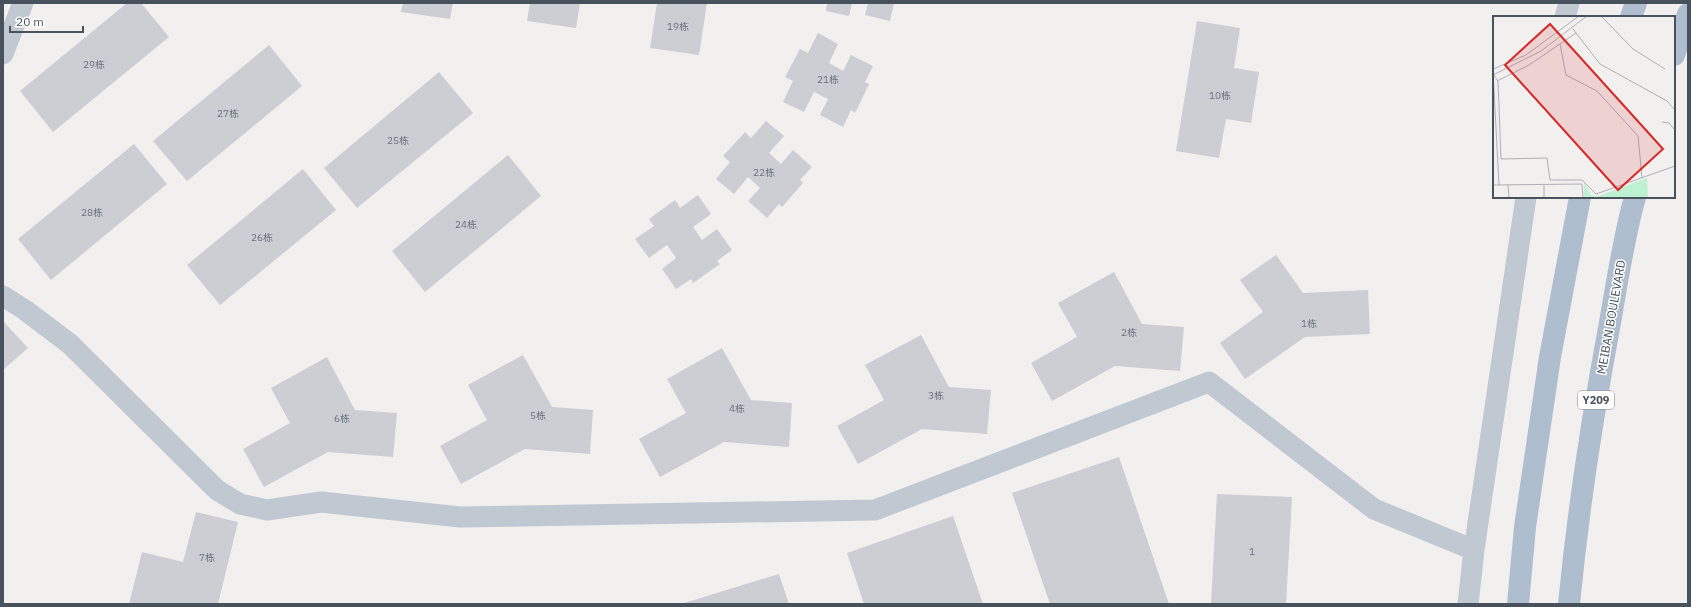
<svg xmlns="http://www.w3.org/2000/svg" width="1691" height="607" font-family="'IBM Plex Sans','Noto Sans SC',sans-serif">
<rect width="100%" height="100%" fill="#f2efef"/>
<path fill="#ccced4" d="M127,3H141L169,37L53,132L20,91Z
M403,3H453L450,19L401,12Z
M530,3H580L576,28L527,21Z
M657,3H707L699,55L650,48Z
M827,3H852L849,16L826,11Z
M868,3H894L890,21L865,15Z
M1197,21L1240,28L1234,68L1259,72L1251,123L1226,119L1219,158L1176,151Z
M818,33L838,44L829,63L843,71L851,55L873,66L865,82L869,84L855,113L851,110L843,127L820,115L828,99L814,92L804,112L783,102L793,81L785,77L800,49L808,53Z
M269,45L302,86L187,181L153,141Z
M439,72L473,113L357,208L324,168Z
M766,121L784,136L769,153L781,164L793,150L812,167L800,180L803,183L782,207L779,204L767,218L748,201L760,188L748,177L734,194L716,179L730,162L723,156L745,132L751,138Z
M134,144L167,184L51,280L18,239Z
M508,155L541,196L425,292L392,251Z
M303,169L336,210L220,305L187,265Z
M698,195L711,214L693,227L702,240L717,229L732,250L717,261L720,264L693,283L691,279L676,289L662,269L676,258L667,245L649,258L635,239L654,226L649,219L675,200L680,208Z
M1276,255L1303,293L1368,290L1370,334L1305,337L1245,379L1220,343L1263,312L1240,280Z
M1114,272L1142,324L1184,327L1180,371L1115,366L1052,401L1031,363L1077,337L1058,303Z
M3,321L28,348L3,370Z
M921,335L949,387L991,390L987,434L922,429L858,464L837,426L884,400L865,365Z
M722,348L751,400L792,403L789,447L724,442L660,477L639,439L686,413L667,379Z
M523,355L552,407L593,410L590,454L525,449L461,484L440,446L487,420L468,385Z
M327,357L355,410L397,413L393,457L328,452L264,487L243,449L290,423L271,388Z
M1119,457L1169,604H1050L1012,493Z
M1217,494L1292,497L1286,604H1211Z
M196,512L238,522L218,604H129L142,552L183,562Z
M953,516L983,604H864L847,553Z
M779,574L789,604H681Z"/>
<g fill="none" stroke-linecap="round" stroke-linejoin="round">
<path stroke="#c0c9d1" stroke-width="21" d="M1565,17L1569,3
M3,54L23,3
M3,296L25,310L70,344L217,490L240,504L267,510L321,502L460,517L875,510L1209,382L1374,509L1474,550
M1468,604L1474,550L1526,197"/>
<path stroke="#afbece" stroke-width="22" d="M1631,17L1636,3
M1674,55L1688,14
M1518,604L1525,527L1550,357L1580,197
M1569,604C1578,511 1592,419 1609,328C1617,284 1623,240 1635,197"/>
</g>
<g text-anchor="middle" dominant-baseline="central" stroke-width="3" stroke-linejoin="round" paint-order="stroke">
<g font-size="10" fill="#68717b">
<text x="678" y="26">19栋</text>
<text x="94" y="64">29栋</text>
<text x="828" y="79">21栋</text>
<text x="1220" y="95">10栋</text>
<text x="228" y="113">27栋</text>
<text x="398" y="140">25栋</text>
<text x="764" y="172">22栋</text>
<text x="92" y="212">28栋</text>
<text x="466" y="224">24栋</text>
<text x="262" y="237">26栋</text>
<text x="1309" y="323">1栋</text>
<text x="1129" y="332">2栋</text>
<text x="936" y="395">3栋</text>
<text x="737" y="408">4栋</text>
<text x="538" y="415">5栋</text>
<text x="342" y="418">6栋</text>
<text x="1252" y="551">1</text>
<text x="207" y="557">7栋</text>
</g>
<rect fill="#fff" stroke="#7e868e" stroke-width="1" x="1578" y="391" width="36" height="18" rx="3"/>
<g font-size="11" font-weight="bold" fill="#47525d">
<text x="1596" y="400">Y209</text>
</g>
<g font-size="12" fill="#47525d" stroke="#fff">
<text transform="translate(1611 317) rotate(-80)">MEIBAN BOULEVARD</text>
</g>
</g>
<g transform="translate(1493 16)">
<rect width="182" height="182" fill="#f2efef"/>
<path d="M154,162L155,182H91V166L98,179L103,181Z" fill="#bef0d2"/>
<path fill="none" stroke="#aeb0b5" stroke-width="1" d="M108,0L140,33L172,53M80,13L107,48L174,85L182,94M67,28L73,59L104,75L145,120L149,162M0,53L33,39L86,0M0,55L6,169M0,59L48,35L94,0M1,59L5,65L8,143L54,142L57,164H89L103,178L182,150M4,65L36,49L83,17M169,106L176,107L182,114M0,169L89,168L90,182M15,169L16,182M51,182V169"/>
<path fill="#d62828" fill-opacity="0.15" stroke="#d62828" stroke-width="2" d="M57,8L170,133L125,174L12,49Z"/>
<rect width="182" height="182" fill="none" stroke="#47525d" stroke-width="2"/>
</g>
<rect width="1691" height="607" fill="none" stroke="#47525d" stroke-width="8"/>
<path d="M10 26v6h73v-6" fill="none" stroke="#47525d" stroke-width="2"/>
<text x="16" y="26" font-size="12" fill="#47525d" stroke="#ffffff" stroke-width="3" paint-order="stroke">20 m</text>
</svg>
